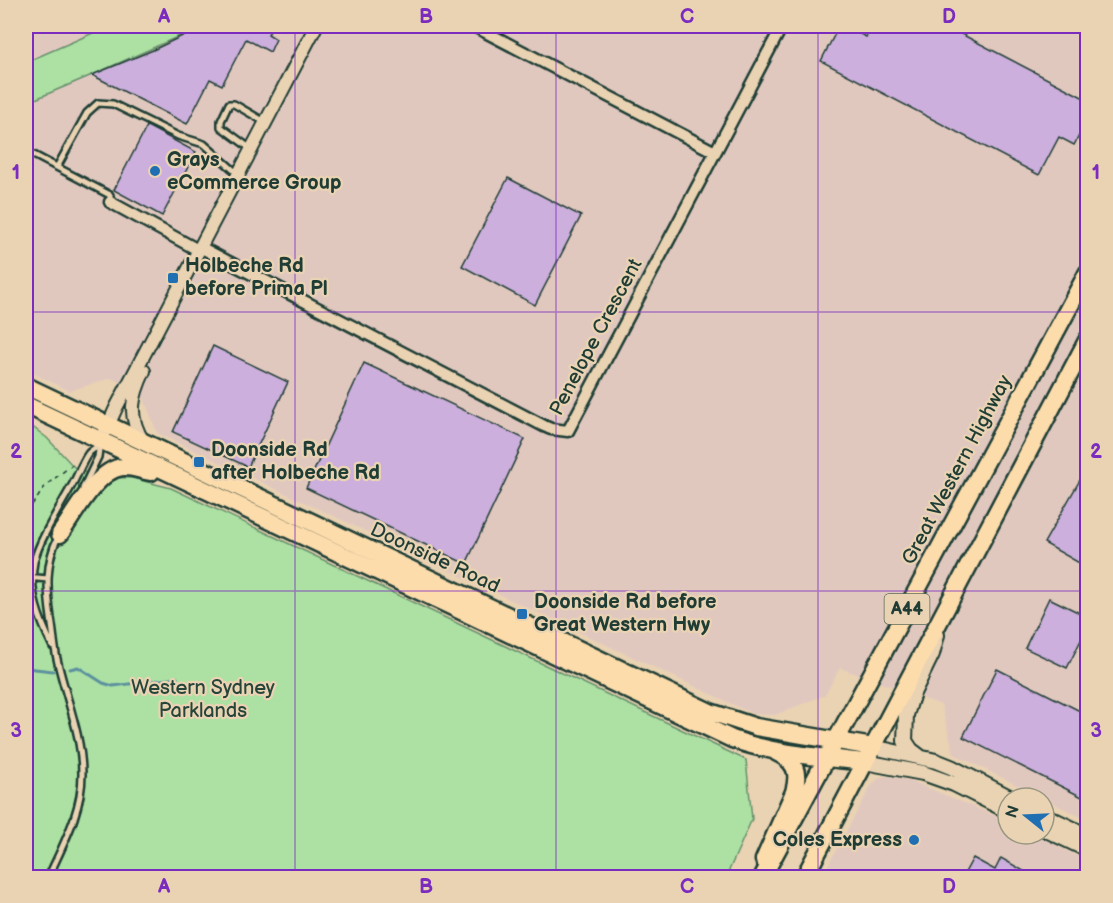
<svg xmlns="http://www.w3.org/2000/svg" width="1113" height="903" font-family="'Balsamiq Sans',sans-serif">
<rect width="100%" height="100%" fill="#ead3b3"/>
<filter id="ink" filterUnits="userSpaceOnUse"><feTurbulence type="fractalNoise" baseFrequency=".0167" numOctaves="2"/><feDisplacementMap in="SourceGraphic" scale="12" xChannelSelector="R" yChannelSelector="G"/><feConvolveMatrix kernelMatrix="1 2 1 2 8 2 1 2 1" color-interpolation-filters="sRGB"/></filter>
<g filter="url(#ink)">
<path fill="#e1c8bf" d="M26,26H109L26,62Z
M202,26H1087V820L954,754L941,705L840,668L825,695L775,715L753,714L157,433L142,394L111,378L70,391L26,370V103L92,75Z
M887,776L909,780L1008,821V834H1034L1087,861V877L821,878L871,786L880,777Z"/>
<path fill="#ace1a3" stroke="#668f6c" stroke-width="1.5" d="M109,26H202L92,75L26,103V62Z
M26,422L47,438L74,467L94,477L132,478L171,488L746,760L752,819L726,877H26Z"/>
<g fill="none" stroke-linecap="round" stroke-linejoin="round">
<path stroke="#5c919f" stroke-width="3" d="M26,668L53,671
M70,669L78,667L103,683L113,686L177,678"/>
</g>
<path fill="#ccafdc" stroke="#1f3d34" stroke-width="1.5" d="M203,26H273L268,34L276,39L270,52L246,39L222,85L210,79L187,124L92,75L153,50Z
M839,26H844L866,37L873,26H946L1088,100V119L1074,145L1059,137L1039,175L821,61Z
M147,126L196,152L162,216L114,190Z
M508,178L581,216L535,305L462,266Z
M213,346L288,382L248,467L173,432Z
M364,363L525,439L466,564L306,488Z
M1088,466V568L1044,543Z
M1049,598L1088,617V626L1067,668L1025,648Z
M997,669L1088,715V800L963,737Z
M973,858L995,870L1001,858L1036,878H962Z"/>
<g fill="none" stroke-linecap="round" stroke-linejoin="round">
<defs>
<path id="service" d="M251,149L221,127V121L229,104H234L265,122
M26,151L110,195V202
M57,167L87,113L98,103L113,104L178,136L204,144L238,174
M83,488L98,457L100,442
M26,577L48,579
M53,647C40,621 28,592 34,562C38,542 60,507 71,487C77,477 81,464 88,454C90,451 95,448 99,446
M48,878C63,844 82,812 82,774C82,733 64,694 56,654C54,642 53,630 51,618C47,590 45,563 58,537"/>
<path id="minor" d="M474,26L715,152
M110,202L198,250
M200,247L544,426L551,429L568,431L782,26"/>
<path id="tertiary" d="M101,441L116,408L316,26
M143,441C127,415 132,397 144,371"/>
<path id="secondary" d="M873,747L936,761L951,767L1011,798
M919,756L911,750L905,741L906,715L913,693L932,654L937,635
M865,762L923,773L954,784L1008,811
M1044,815L1088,836
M1044,829L1088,850"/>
<path id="primary" d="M26,386L710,712L756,727L873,747
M26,405L732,739C774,754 820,757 865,762
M60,534C74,515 97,469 123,467C132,466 142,471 151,472
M764,860L794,792C800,771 795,761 776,752"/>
<path id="trunk" d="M762,878L1088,272
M804,878L1088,339"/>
</defs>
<use href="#service" stroke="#1f3d34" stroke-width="10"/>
<use href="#minor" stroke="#1f3d34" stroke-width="15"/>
<use href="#tertiary" stroke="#1f3d34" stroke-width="16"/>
<use href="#secondary" stroke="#1f3d34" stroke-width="18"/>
<use href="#primary" stroke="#1f3d34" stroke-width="21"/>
<use href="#trunk" stroke="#1f3d34" stroke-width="21"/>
<path stroke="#1f3d34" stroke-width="1.5" stroke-dasharray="4.5 4.5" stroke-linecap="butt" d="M26,512L38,497L46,485L72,465"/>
<use href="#service" stroke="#ead3b3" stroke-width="5"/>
<use href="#minor" stroke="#ead3b3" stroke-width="10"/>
<use href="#tertiary" stroke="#ead3b3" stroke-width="12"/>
<use href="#secondary" stroke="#ead3b3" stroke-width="14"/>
<use href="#primary" stroke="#fddcac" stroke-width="16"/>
<use href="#trunk" stroke="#fddcac" stroke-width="16"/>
</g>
</g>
<path fill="none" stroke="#7b2cbf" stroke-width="1.5" stroke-opacity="0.55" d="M295,26V878M556,26V878M818,26V878M26,312H1088M26,591H1088"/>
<g fill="#1f6fb2" stroke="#ead3b3" stroke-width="2">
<circle cx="155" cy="171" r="6"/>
<rect x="167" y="272" width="12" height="12" rx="3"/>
<rect x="193" y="456" width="12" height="12" rx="3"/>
<rect x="516" y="608" width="12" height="12" rx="3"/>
<circle cx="914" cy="840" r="6"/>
</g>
<g text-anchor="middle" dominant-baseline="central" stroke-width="4.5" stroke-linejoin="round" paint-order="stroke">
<rect fill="#ead3b3" stroke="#5c6a5a" stroke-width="1.5" x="884.5" y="594" width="45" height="30" rx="4.5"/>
<g font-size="18" font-weight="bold" fill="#1f3d34">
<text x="907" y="609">A44</text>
</g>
<g font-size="20" font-weight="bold" fill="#1f3d34" stroke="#ead3b3" text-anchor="start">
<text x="167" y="160">Grays<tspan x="167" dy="23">eCommerce Group</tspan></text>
<text x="185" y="266">Holbeche Rd<tspan x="185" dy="23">before Prima Pl</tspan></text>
<text x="211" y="450">Doonside Rd<tspan x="211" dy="23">after Holbeche Rd</tspan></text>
<text x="534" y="602">Doonside Rd before<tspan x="534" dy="23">Great Western Hwy</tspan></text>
<text x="902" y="840" text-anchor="end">Coles Express</text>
</g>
<g font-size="20" fill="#1f3d34" stroke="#ead3b3">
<text transform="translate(596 337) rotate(-62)">Penelope Crescent</text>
<text transform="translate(957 470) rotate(-62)">Great Western Highway</text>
<text transform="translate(435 558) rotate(25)">Doonside Road</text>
</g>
<g font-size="20" fill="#26453a" stroke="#ead3b3">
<text x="203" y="688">Western Sydney<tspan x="203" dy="23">Parklands</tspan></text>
</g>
</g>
<rect width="1113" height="903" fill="none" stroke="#ead3b3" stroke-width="66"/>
<g transform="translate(1026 816) rotate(288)"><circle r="28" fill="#ead3b3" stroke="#999780" stroke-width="1.5"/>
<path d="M0-4.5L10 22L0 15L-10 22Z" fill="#1f6fb2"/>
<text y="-9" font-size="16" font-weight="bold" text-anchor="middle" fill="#1f3d34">N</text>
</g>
<rect x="33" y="33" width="1047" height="837" fill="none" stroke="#7b2cbf" stroke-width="2"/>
<g font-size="20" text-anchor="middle" font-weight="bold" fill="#7b2cbf">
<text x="164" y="23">A</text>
<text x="426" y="23">B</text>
<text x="687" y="23">C</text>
<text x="949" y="23">D</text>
<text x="16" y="179">1</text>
<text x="1096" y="179">1</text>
<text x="16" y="458">2</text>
<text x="1096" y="458">2</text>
<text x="16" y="737">3</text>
<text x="1096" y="737">3</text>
<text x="164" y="893">A</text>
<text x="426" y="893">B</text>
<text x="687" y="893">C</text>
<text x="949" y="893">D</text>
</g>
</svg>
